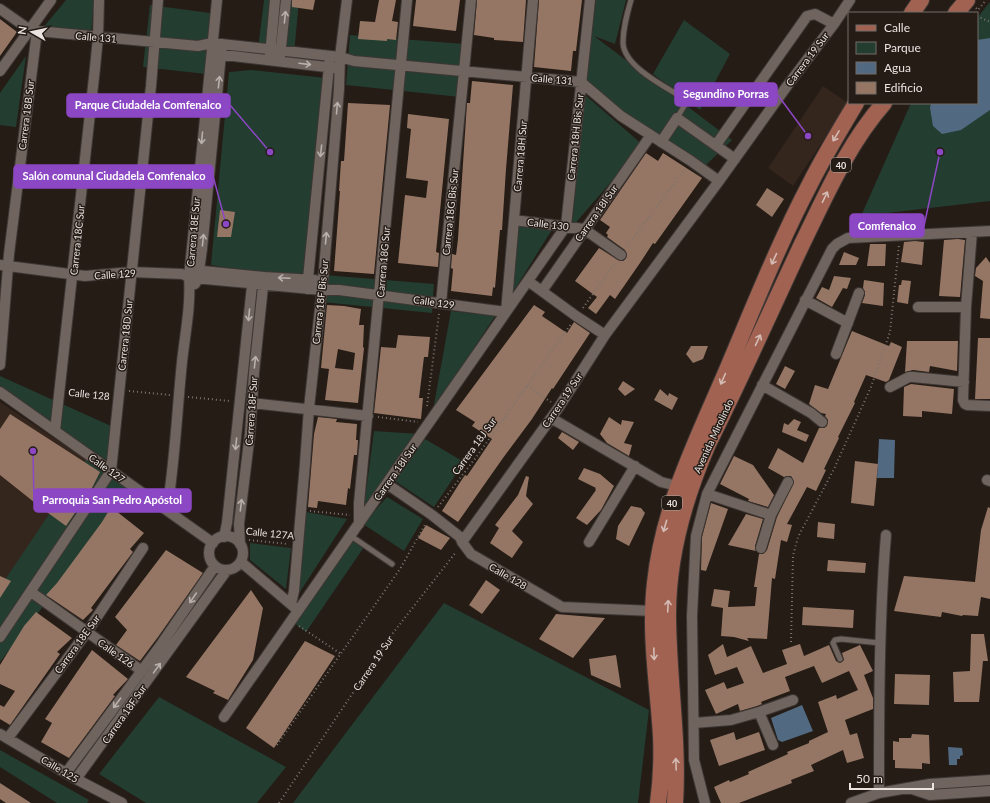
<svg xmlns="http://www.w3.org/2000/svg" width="990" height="803" font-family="Lato,sans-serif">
<rect width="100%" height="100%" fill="#251c16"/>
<path fill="#34251d" d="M823,86L848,103L793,186L768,168Z
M0,402L99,468L0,619Z"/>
<path fill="#233d30" d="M66,0H94L91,34L42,29Z
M264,0H299L294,54L258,49Z
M596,0H626L615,44L594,36L732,140L706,165L634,123L586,79Z
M990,2V201L861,216L911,103H977V18Z
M150,5L210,13L206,74L143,67Z
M684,20L730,54L700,110L653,74Z
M350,35L464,44L460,97L346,85Z
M26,56L16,127L0,125V93Z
M251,70L326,78L307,273H258L211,265L229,72Z
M584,94L643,145L572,227Z
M515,223L553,228L510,297Z
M324,275L434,284L432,313L322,302Z
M451,311L495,316L433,410Z
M0,376L111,426L108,461L0,387Z
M374,431L419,434L364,507Z
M425,439L464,462L434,507L392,479Z
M87,458L132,492L0,662V587Z
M387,497L423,519L404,551L363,524Z
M306,512L347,519L298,595Z
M351,538L364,547L306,632L293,622Z
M250,543L291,548L286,589L250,560Z
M444,603L649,710L638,803H293Z
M159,697L286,767L257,803H146L99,774Z
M0,750L89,800L87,803H57L0,767Z"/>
<path fill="#516981" d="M990,38V110L961,130L942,134L933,126L930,108L931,103H977V40Z
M879,439L895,440L894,478H877Z
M802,705L813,731L782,742L778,740L771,718Z
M948,747L962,748L963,755L960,756V759H957V765H949Z"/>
<path fill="#957664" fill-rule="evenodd" d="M292,0H315L313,10L292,7Z
M379,0H396L392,21L398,22L396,40L387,39V41L358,39L360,21L375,22Z
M416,0H460L456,31L413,26Z
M477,0H526L523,42L494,40V38L474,35Z
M539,0H582L576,51H573L571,71L534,67Z
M0,19L17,32L0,56Z
M472,81L513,85L506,169L502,230H500L495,288L493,287L492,296L451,291L453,269L451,268L452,254L456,255L458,239L467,103H470Z
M348,103L390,105L374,274L334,271L340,191H339L341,161H344Z
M408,114L449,119L436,252L439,253L438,267L398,263L405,195L426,198L428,181L406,178L411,129L407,128Z
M646,153L658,161L663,153L702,178L655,244L653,243L640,263L615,299L610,295L596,314L588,308L597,297L575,281L599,248L618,260L623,261L626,258L627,255L625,250L607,237L608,235L606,233L610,227L600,220Z
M767,188L784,199L772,217L756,205Z
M220,210L235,212L231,237H217Z
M958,239L965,240L960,297L939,296L944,240Z
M915,241L924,242L922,265L901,262L904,242Z
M870,244H886L885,266H867Z
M844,252L859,258L856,265H839Z
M986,257L990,263V319L980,318L983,281L975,276L976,268Z
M834,276L851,278L847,289L843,288L832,307L816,298L822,287L829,290Z
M864,280L884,283L883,306L862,303L865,295V292L863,288Z
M902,280L911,281L908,304L897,302L899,285H901Z
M327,305L344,306L361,309L359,325H364L363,347L364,348L358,403L325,400L329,369L321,368ZM338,349L355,353L353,370L335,368Z
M534,305L545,312L542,316L567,333L574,322L590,333L553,389L552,388L532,419L503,458L458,522L442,511L459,484L465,475L467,476L492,439L472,426L475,422L456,410Z
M852,331L889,346L891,342L902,347L889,380L886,382L866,375L854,402L855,403L838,437L839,438L824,469L826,470L816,491L807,487L787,524L792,525L787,542L781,540L775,579L772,578L767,639L747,638L749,641L734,637L721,636L723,608L711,606L714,589L730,591L728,607L755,606L757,587H754L759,554H763L767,550L777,517L794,482L791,476H788L784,477L768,468L778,448L803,463L819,428H824L827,426L828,420L825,416L826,414L821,413L809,404L815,385L828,389Z
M398,335L430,337L428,357H424L419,398H423L421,419L374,413L381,347L396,348Z
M978,338H990V399H975Z
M907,341H958L957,371L930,366L929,372L913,370L905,372Z
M691,346H708L703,359L693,363L686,354Z
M785,366L795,371L785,389L776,384Z
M623,381L635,389L625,396L618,389Z
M911,384L954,389L952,414L922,411V417L903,416L904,387Z
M660,389L668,396L669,393L678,398L672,410L654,400Z
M10,414L100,472L92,488L66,526L44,510L0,475V429Z
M318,417L337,419L336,422L357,424L356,440H358L357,455H354L350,489L348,488L346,505L318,501L317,508L308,507L314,434Z
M609,417L621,425L622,420L634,422L624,443L632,445L629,456L607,443L600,434Z
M794,419L801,422L797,430L809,435L806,442L782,432L784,423L788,425Z
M562,432L579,442L573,450L558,438Z
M734,456L753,465L774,495L768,507L748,501L749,499L720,484Z
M855,461L878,464L874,506L851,503Z
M584,468L600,474L614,486L601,510L587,525L576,518L596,490L595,489L596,488L578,479Z
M526,476L529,477L526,496L533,504L512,531L523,542L512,558L490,543L499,528L495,525L518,495Z
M711,503L728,509L706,571L701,570L702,537Z
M631,506L641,508L645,513L629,546L616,539L618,526Z
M111,507L144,533L130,549L133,552L91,608L93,610L83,620L46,595L57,583L102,522Z
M988,507L990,508V599L981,597L978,616L963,615L962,616L942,612L941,617L894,611L904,576L975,582L981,530Z
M746,514L763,519L755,546L756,551L728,545Z
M818,522L835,524L834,539L817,537Z
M426,525L450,538L441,550L418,538Z
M166,550L203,573L158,637L140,661L116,645L127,630L115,617Z
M828,560L866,563L865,573L827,571Z
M0,576L11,581L0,598Z
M486,580L500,590L482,614L469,605Z
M251,590L263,608L253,660L228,700L213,693L215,691L186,677Z
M803,607L854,610L853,628L802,625Z
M36,612L72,638L57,652L60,654L10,725L0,719V705L4,707L15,691L0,684V665L24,626Z
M556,614L605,618L573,658L539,639Z
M971,634H984L988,661H983L979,702H954L953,672L970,671Z
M305,641L335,656L274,748L246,728Z
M723,644L727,657L751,646L763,673L787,664L782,650L800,644L804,656L829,645L836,661L840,663L844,660L842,653L860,645L873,671L864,675L873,698V709L845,720L850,735L857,733L864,758L847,763L843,750L811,765L814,771L791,780L792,783L739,803H721L714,787L729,780L730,782L749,774L748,772L788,754L787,752L809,743V741L828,732L818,702L836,695L837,699L858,690L849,671L822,683L814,666L785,677L790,691L761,702L762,704L757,706L740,711L738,704L716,714L705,690L724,682L727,689L744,683L737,667L715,675L708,655Z
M92,650L128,679L113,695L115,696L69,758L41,742L52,723L45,719Z
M616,655L621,688L591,675L589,659Z
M895,674L930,675L929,705L894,704Z
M734,732L736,740L759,732L765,750L719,766L710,740Z
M912,734L929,735L930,764L922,763V769L895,768V760H893V741L899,742V738H911Z
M0,783L31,803H6L0,799Z"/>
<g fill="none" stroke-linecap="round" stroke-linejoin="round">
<defs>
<path id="lane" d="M631,0C627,14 623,28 623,43C624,67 666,87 685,99L686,103L677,118
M351,536L392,564
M840,659L833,643L835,640L841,639L880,643"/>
<path id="street" d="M0,9L30,30L37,31L198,46L212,43L340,57L354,61L581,82L621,116L691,161L719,181
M216,54L335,68
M270,56L275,0
M280,57L286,0
M0,71L51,0
M661,142L677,118L735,159
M716,145L807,16L815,14L834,24
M514,220L584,229L621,255
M972,232L966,307L963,400L965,404L967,405L990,406
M0,265L85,276L131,272L182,274L189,277L205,279L322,290H339L506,312L533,0
M193,270L264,277L315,280
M528,281L576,316L605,335
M195,284L198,278L202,249L222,44
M307,289L330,56
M542,291L651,135
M805,300L848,323
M441,303L471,0
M918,307H966
M836,354L859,293
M0,365L9,254L37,31
M762,385L811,413L822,422
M890,387L909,377H913L964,382
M0,392L213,543
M252,403L368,416
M551,418L661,482L677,486
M55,431L95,68L98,37L99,0
M987,480L990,481
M387,484L432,515L460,537L462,542L471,554L562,607L653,611
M707,494L771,515
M167,510C175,461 177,411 182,362C185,334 191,306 189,277L217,0
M359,524V503L407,0
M209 553a17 17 0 1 1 34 0a17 17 0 1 1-34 0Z
M224,537L227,523L253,276
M462,542L559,407L605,335L719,181L787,86L834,24L850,0
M589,542L635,466
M240,544L239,524L250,433L254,373L264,277
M761,548L771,515L788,482
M241,562L294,607
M31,592L142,671
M291,604L294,591L305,464L309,408L323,281L339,89L340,57L347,0
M0,637L111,471L151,86L158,0
M759,712L773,745
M224,717L566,226L590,0
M694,723L731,720L759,712L793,700
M0,734L76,779L122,803
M8,738L87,632L143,548
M66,773L160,646L215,566
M76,779L227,570
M909,788L930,795L990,791
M879,793C879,707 879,620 886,535
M705,803L694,760L692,616L696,536L707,494L832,249L837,244L848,238L990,231
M851,803L879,793L930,784L990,780"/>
<path id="primary" d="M912,13L921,0
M956,13L967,0
M658,803C661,781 662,758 661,736C658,685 649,634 655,583C663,505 699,436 729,365C755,304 779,243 810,184C824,156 840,130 856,103
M675,803C679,740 668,677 668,614C668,556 685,497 708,444C741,378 771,310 802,244C826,195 848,144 884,103"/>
</defs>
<use href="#lane" stroke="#3e3734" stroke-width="7"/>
<use href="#street" stroke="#3e3734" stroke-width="12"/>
<use href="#primary" stroke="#3e3734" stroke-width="18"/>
<path stroke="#7d7570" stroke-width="2" stroke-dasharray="1 3" stroke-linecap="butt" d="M976,8L978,10L986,0
M977,16L990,22
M627,246L686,168
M583,308L615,263
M527,386L551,402
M69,391L108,396
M129,391L170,395
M188,397L230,401
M427,406L439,314
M378,417L418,422
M438,507L477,456L571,324
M310,511L350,515
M249,540L288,544
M299,626L341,654
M791,642L793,556L798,537L834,469L871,387L890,332L899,245
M277,745L400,569L426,523
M279,803L393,633L456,552"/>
<use href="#lane" stroke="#6f645e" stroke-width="5"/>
<use href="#street" stroke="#6f645e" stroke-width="10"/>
<use href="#primary" stroke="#a16252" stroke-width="16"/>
</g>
<defs><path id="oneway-shaft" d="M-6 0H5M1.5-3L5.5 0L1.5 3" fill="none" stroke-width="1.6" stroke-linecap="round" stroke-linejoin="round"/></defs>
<g stroke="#b9b0ac">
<use href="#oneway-shaft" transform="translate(285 17) rotate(-84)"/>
<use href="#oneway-shaft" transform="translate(305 64) rotate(7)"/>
<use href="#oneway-shaft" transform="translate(219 82) rotate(-84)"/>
<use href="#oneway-shaft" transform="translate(337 108) rotate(-85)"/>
<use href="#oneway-shaft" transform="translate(202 138) rotate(95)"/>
<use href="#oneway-shaft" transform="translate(321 151) rotate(96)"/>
<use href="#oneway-shaft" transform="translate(326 238) rotate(-85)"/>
<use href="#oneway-shaft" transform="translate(203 240) rotate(-84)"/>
<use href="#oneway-shaft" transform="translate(284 278) rotate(-177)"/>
<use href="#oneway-shaft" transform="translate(249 315) rotate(95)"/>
<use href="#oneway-shaft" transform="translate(255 362) rotate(-84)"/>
<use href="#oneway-shaft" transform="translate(236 444) rotate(96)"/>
<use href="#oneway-shaft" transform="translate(241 505) rotate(-83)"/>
<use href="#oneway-shaft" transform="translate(193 598) rotate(124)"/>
<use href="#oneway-shaft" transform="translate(157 668) rotate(-54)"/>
<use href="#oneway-shaft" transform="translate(117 703) rotate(127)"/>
</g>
<g stroke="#d4bcb5">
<use href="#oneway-shaft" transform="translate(836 136) rotate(121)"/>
<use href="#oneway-shaft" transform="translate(825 197) rotate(-64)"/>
<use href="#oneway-shaft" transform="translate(774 259) rotate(115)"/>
<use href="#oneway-shaft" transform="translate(758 340) rotate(-65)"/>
<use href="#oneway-shaft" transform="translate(723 379) rotate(114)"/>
<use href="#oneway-shaft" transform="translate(665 526) rotate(106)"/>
<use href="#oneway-shaft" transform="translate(668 606) rotate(-87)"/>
<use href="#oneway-shaft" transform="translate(654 654) rotate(88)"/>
<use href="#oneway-shaft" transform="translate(676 764) rotate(-92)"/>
</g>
<g text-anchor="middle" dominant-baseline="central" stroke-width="3" stroke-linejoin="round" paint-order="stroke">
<g fill="#251c16" stroke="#afa7a3" stroke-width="1">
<rect x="831" y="158" width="20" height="14" rx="3"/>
<rect x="662" y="496" width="20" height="14" rx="3"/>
</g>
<g font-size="9" font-weight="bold" fill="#eae3e0">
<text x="841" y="165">40</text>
<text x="672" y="503">40</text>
</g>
<g font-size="10" fill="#eae3e0" stroke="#251c16">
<text transform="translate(96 37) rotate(5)">Calle 131</text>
<text transform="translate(807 59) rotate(-53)">Carrera 19 Sur</text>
<text transform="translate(552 79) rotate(5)">Calle 131</text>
<text transform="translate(26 115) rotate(-83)">Carrera 18B Sur</text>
<text transform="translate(575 137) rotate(-84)">Carrera 18H Bis Sur</text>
<text transform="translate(520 156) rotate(-85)">Carrera 18H Sur</text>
<text transform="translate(450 212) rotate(-84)">Carrera 18G Bis Sur</text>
<text transform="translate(596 213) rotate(-55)">Carrera 18I Sur</text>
<text transform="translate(548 224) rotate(7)">Calle 130</text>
<text transform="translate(193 232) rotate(-85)">Carrera 18E Sur</text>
<text transform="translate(77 240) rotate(-84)">Carrera 18C Sur</text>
<text transform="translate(383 262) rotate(-85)">Carrera 18G Sur</text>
<text transform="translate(115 274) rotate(-4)">Calle 129</text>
<text transform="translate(320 302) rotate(-84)">Carrera 18F Bis Sur</text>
<text transform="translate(434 302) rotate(8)">Calle 129</text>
<text transform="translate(125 335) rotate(-84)">Carrera 18D Sur</text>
<text transform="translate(89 394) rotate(6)">Calle 128</text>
<text transform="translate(562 400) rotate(-56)">Carrera 19 Sur</text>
<text transform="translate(251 411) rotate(-86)">Carrera 18F Sur</text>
<text transform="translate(713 436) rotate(-65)">Avenida Mirolindo</text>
<text transform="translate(474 446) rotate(-54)">Carrera 18J Sur</text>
<text transform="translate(107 468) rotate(35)">Calle 127</text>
<text transform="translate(395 472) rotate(-55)">Carrera 18I Sur</text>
<text transform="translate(270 533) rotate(6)">Calle 127A</text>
<text transform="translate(508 576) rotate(30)">Calle 128</text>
<text transform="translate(77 644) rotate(-54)">Carrera 18E Sur</text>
<text transform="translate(116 653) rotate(35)">Calle 126</text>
<text transform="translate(373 663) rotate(-56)">Carrera 19 Sur</text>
<text transform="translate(124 714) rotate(-55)">Carrera 18F Sur</text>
<text transform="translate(60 769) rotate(31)">Calle 125</text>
</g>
</g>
<path fill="none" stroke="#8c47c4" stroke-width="1.5" d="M808 136L777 94M270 152L230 105M226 224L213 176M940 152L924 226M33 451L34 501"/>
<g fill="#8c47c4" stroke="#251c16" stroke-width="1.5">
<circle cx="808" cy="136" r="4"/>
<circle cx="270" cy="152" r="4"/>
<circle cx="226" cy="224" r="4"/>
<circle cx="940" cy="152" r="4"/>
<circle cx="33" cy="451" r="4"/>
</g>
<g fill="#8c47c4" stroke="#8c47c4" stroke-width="1.5">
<rect x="675" y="83" width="102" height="23" rx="4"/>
<rect x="67" y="94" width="163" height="23" rx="4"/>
<rect x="14" y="165" width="199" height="23" rx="4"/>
<rect x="850" y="214" width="74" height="23" rx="4"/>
<rect x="34" y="489" width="157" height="23" rx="4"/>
</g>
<g font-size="11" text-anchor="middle" font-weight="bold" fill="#fff">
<text x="726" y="98">Segundino Porras</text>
<text x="148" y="109">Parque Ciudadela Comfenalco</text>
<text x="114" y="180">Salón comunal Ciudadela Comfenalco</text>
<text x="887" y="230">Comfenalco</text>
<text x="112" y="504">Parroquia San Pedro Apóstol</text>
</g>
<rect x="848" y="12" width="130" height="92" fill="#251c16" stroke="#746c67"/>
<rect x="856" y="25" width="20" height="6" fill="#a16252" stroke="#746c67"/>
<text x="884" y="32" font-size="12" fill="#eae3e0">Calle</text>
<rect x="856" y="42" width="20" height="12" fill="#233d30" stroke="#746c67"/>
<text x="884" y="52" font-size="12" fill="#eae3e0">Parque</text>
<rect x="856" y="62" width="20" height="12" fill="#516981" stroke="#746c67"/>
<text x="884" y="72" font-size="12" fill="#eae3e0">Agua</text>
<rect x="856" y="82" width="20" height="12" fill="#957664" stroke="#746c67"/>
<text x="884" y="92" font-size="12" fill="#eae3e0">Edificio</text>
<g transform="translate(32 32) rotate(279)" stroke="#251c16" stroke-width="3" paint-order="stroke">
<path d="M0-3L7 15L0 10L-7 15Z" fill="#eae3e0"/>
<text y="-6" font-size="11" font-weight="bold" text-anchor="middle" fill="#eae3e0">N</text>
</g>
<path d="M850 783v6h83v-6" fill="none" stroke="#eae3e0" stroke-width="2"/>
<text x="856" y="783" font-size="12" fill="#eae3e0" stroke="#251c16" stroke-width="3" paint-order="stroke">50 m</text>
</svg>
